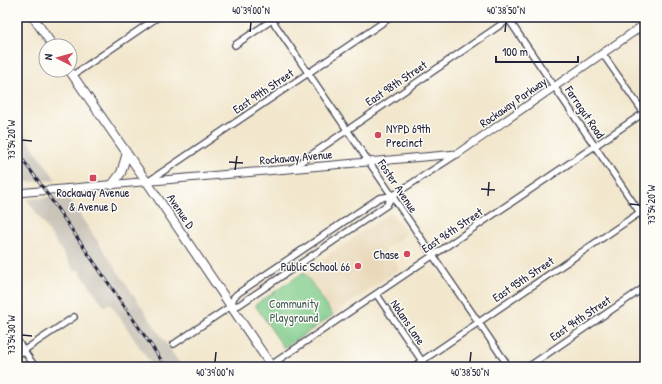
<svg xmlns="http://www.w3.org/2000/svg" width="662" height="384" font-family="'Patrick Hand',sans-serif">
<rect width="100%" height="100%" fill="#fdfcf7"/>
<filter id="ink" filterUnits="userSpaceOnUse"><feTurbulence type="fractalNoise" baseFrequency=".025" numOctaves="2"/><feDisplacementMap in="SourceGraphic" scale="8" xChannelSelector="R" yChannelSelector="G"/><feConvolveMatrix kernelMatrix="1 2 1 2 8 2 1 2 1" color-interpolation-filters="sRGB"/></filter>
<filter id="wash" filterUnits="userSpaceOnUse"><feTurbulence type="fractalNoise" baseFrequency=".012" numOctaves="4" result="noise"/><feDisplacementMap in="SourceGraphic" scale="16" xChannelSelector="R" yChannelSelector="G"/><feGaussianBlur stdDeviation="0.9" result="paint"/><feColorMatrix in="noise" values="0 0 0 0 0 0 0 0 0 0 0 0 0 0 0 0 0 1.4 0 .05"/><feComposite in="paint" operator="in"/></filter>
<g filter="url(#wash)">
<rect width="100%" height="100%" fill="#f2e7cd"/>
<path fill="#e9d9ba" d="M391,212L407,234L385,249L399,269L333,315L304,272Z"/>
<path fill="#c9c3b8" d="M17,123L37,153L56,180L17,183Z
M64,196L69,199L182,367H153L110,303L104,306L78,269L75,271L27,199Z"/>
<path fill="#7fcb89" stroke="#507662" d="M304,272L333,315L284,348L255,305Z"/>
</g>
<g filter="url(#ink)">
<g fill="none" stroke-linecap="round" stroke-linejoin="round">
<defs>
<path id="minor" d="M270,17L509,367
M507,17L645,220
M235,45L272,20
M602,53L644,113
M73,75L158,17
M292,168L512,17
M149,181L391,17
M377,295L422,361
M231,306L234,297L237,294L379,198L392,196
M17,340L35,367
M174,344L231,306L239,305L387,205L392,196L456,155
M17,355L74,317
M271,365L645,112
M413,367L645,209
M528,367L645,287
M644,367L645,366"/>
<path id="tertiary" d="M17,193L457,154L645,24"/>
<path id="secondary" d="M33,17L53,46
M69,70L147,182L272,367
M112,185L121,173L127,153"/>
</defs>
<use href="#minor" stroke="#414051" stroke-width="8"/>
<use href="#tertiary" stroke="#414051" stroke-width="9"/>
<use href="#secondary" stroke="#414051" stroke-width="10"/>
<use href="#minor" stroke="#fff" stroke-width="5.5"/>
<use href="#tertiary" stroke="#fff" stroke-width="7"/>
<use href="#secondary" stroke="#fff" stroke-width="8"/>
<defs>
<path id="rail" d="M17,152L39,182L166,367"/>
</defs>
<use href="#rail" stroke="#22223b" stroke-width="3"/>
<use href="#rail" stroke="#fdfcf7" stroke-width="1.5" stroke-dasharray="4.5" stroke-linecap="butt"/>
</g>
</g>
<path fill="none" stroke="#22223b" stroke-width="1.5" d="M250,32L251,22M505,32L506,22M22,140L32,141M229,162L243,163M235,170L237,156M481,189L495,190M488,196L489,182M630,204L640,205M22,335L32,336M215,362L216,352M470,362L471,352"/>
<g fill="#d1495b" stroke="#fdfcf7" stroke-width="1.5">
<circle cx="378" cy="135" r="4"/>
<rect x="89" y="174" width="8" height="8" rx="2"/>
<circle cx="407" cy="254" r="4"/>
<circle cx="358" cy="266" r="4"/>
</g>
<g text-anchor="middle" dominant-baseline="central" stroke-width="3" stroke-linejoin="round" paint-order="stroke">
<g font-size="12" fill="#22223b" stroke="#fdfcf7">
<text transform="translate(396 83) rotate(-34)">East 98th Street</text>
<text transform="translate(263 91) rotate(-34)">East 99th Street</text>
<text transform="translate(513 102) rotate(-35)">Rockaway Parkway</text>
<text transform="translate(585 112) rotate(56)">Farragut Road</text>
<text transform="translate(296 157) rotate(-5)">Rockaway Avenue</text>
<text transform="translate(398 186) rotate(56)">Foster Avenue</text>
<text transform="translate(181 211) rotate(56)">Avenue D</text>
<text transform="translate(452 230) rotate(-34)">East 96th Street</text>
<text transform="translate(523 279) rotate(-34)">East 95th Street</text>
<text transform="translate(580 318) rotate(-34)">East 94th Street</text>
<text transform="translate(408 322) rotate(56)">Nolans Lane</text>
</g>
<g font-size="12" fill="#22223b" stroke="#fdfcf7" text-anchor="end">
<text x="386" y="128" text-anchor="start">NYPD 69th<tspan x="386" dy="14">Precinct</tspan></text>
<text x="93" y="192" text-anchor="middle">Rockaway Avenue<tspan x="93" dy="14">&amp; Avenue D</tspan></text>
<text x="399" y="254">Chase</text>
<text x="350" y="266">Public School 66</text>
</g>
<g font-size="12" fill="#435d56" stroke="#fdfcf7">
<text x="294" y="303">Community<tspan x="294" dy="14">Playground</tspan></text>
</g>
</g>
<rect width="662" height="384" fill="none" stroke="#fdfcf7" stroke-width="44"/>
<g transform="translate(58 58) rotate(276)"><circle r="19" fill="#fdfcf7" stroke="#a5a5ac"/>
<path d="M0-3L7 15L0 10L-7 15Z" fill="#d1495b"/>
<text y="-6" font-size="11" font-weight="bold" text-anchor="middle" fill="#22223b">N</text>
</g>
<path d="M496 56v6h82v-6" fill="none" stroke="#22223b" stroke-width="2"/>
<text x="502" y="56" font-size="12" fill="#22223b" stroke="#fdfcf7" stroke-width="3" paint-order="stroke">100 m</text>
<rect x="22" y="22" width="618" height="340" fill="none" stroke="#22223b" stroke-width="1.5"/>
<g font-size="10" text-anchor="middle" fill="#22223b">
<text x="251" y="14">40°39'00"N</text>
<text x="506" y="14">40°38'50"N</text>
<text transform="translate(11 140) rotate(-90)" y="4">73°54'20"W</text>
<text transform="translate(651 205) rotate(-90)" y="4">73°54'20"W</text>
<text transform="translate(11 335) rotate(-90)" y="4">73°54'30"W</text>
<text x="215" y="376">40°39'00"N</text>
<text x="470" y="376">40°38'50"N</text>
</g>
</svg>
